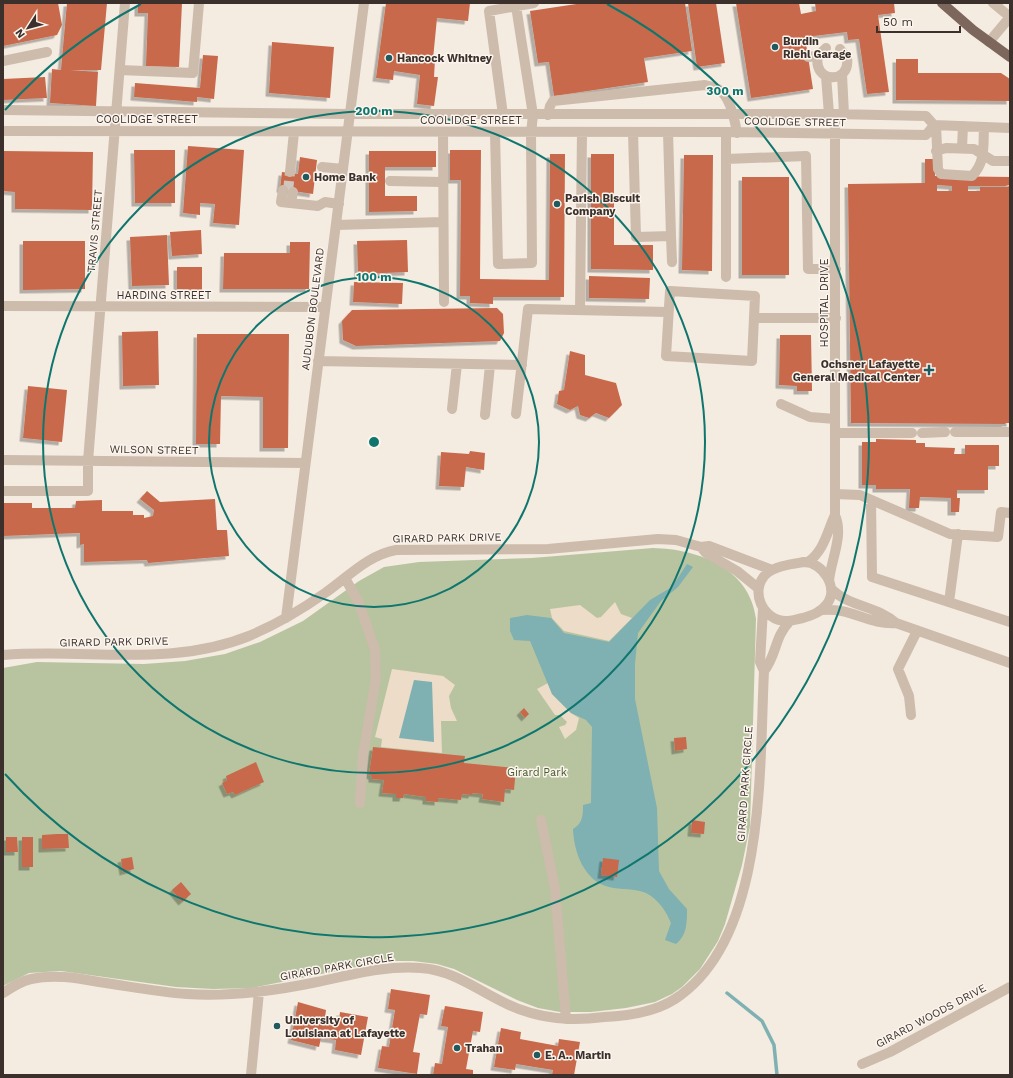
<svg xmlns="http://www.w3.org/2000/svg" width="1013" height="1078" font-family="'Work Sans',sans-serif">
<defs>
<filter id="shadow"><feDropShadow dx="-3.5" dy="3.5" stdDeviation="0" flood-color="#0004"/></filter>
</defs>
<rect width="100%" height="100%" fill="#f4ebe1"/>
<path fill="#b8c4a0" d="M653,548C698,549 750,568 756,619L750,826L742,865L725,924L718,941L700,969L682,987L672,994L655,1002L626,1008L591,1012H560L538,1008L517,1000L454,969L437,964L413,961H386L252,988L213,989L176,987L61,971L29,973L3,986V668L37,662L144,664L185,661L225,654L260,642L303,621L359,581L384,567L419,562L532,558Z"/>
<path fill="#ecdcc8" d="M615,602L621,614L632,618L609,641L564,631L552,618L550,609L580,605L597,618L601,617Z
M392,669L443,676L455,685L449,696L451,708L457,721H441L442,753L381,747L382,739L375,737Z
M548,683L552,694L571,713L579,718L576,730L565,739L559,727L565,725L567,722L560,715H555L537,689Z"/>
<path fill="#7fb0b2" d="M687,564L693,567L678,587L661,601L638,633L635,664V699L657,808L659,871L669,889L687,909C687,923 687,935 676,944L665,940L671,923C666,911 658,899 646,893C635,888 621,890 609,887C584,881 574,852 573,829C583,823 583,815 583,805L591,803L592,727L586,720L571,713L552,694L530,641L514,640L510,631V618L527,615L551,618L564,633L609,642L650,600L672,587Z
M414,680L432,682L434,742L399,738Z"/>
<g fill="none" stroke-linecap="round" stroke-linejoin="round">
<path stroke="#7fb0b2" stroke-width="3.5" d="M727,993L762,1021L774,1045L777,1075"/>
</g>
<path fill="#c8694b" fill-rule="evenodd" filter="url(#shadow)" d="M8,3H58L62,25L57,35L3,46V4Z
M67,3H107L101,70H70L98,72L96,106L50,103L52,69L61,70Z
M138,3H182L179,67L146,66L148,13H138Z
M386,3H470L468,21L437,18L433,59H435L434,77H438L434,106L417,104L420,75L394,71L393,80L376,78Z
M583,3H685L692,51L644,58L648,82L554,96L549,62L538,63L530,11Z
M688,3H716L725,63L697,67Z
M736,3H799L801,14L816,11L815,3H894L895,13L878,15L889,92L867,94L859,39L848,40L847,32L805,37L813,89L751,98Z
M272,42L334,47L330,98L269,93Z
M203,55L218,56L214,99L197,97V102L134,97L135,83L200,88Z
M896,59H918V73H1001L1010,79V101L896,100Z
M45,77L47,98L3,100V79Z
M188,146L244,150L239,225L213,223L215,204L200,203V215L183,213Z
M134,150H175V203H135Z
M450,150H481L480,279L549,280L550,154H565L564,297H493V304L470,303V296H460L461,180H450Z
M3,151L93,152L92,210L15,209V192L3,191Z
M369,151H436V167H385V196H417V211L369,212Z
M591,154H614V245H653V270L591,269Z
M684,155H713L712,271L682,270Z
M300,157L317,160L313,194L280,189L282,172L298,174Z
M925,159H935V176L1010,177V185L1005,186H968V191H980V187H1005L1010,186V423H1005V424L851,423L848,184L925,183ZM937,185L952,186V191H937Z
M742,177H789V275H742Z
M201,230L202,254L172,256L170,232Z
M167,235L169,285L132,286L130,237Z
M407,240L408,272L358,274L357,241Z
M23,241H85V289L23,290Z
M290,242H310L309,289H223L224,253H290Z
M177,267H202V290L177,289Z
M589,276L650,278L649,299L589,298Z
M354,282L403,283L402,304L353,302Z
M497,308L503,314L504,333L500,341L356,346L343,340L342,321L352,310Z
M158,331L159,385L123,386L122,332Z
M197,334H289L288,448H263V397L221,396L220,444H196Z
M780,335H811L812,391H797V386L779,385Z
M570,351L585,355V375L616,383L622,405L609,418L596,413L589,418L580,415L578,406L570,410L557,404L559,391L564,390Z
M28,386L67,390L62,442L23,438Z
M876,439L916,440V443H925V447L955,448L954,454H965V445H999V466H988V490H957V498H960L959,512H951V498L920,497L919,508H909L910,489H876V485H862V442H876Z
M470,451L485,453L484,470L466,467L464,487L439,486L441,452L469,454Z
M147,491L160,502L215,499L217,530H227L229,556L148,563L147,560L84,562V544L80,545V533L3,536V503H32V508H75L76,501L102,500V511H133V515H144V518L153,516L154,510L140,499Z
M524,708L529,714L525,718L520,712Z
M686,737L687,749L675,751L674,738Z
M373,747L465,756L464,763L516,768L514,790L505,789L504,802L482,799L483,794L472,793V795L462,794L461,800L438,798V802L426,801V797L404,794L403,798H396V794L382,793L384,780L372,779V776L369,775Z
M256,762L264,782L235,795L233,792L227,794L222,783L227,780L226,776Z
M692,820L705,822L704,834L691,833Z
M57,834H68L69,848L42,849V835Z
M6,837H17L18,852H6Z
M22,837H33V867H22Z
M132,857L134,869L123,872L121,859Z
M603,858L619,860L617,877L601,875Z
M181,882L191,894L182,902L172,890Z
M391,989L430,995L427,1015L420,1014L413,1052L420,1053L417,1074L378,1068L382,1046L389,1047L395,1010L388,1009Z
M298,1002L326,1010L325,1018L339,1020L340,1012L368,1017L361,1055L335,1050L336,1040L321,1038L319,1047L291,1040Z
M445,1006L483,1012L480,1032L473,1031L466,1069L473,1070V1075H433L435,1063L442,1064L448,1027L441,1026Z
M501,1028L521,1032L520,1039L558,1046L559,1039L580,1042L574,1075H552L553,1070L516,1064L515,1070L494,1067Z"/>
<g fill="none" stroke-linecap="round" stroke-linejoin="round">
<path stroke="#cfc6bd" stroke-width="10" stroke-dasharray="10 5" stroke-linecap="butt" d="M288,191L290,172"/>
<path stroke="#cdbbac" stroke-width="10" d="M993,3L1010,17
M989,42L1010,17
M826,48L818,56C812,83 851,85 847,58L840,49
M808,57L818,56
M3,61L47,52
M120,70L193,73L199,3
M842,75L844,114
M826,76L829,114
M3,110L350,114H835L926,116L934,125L1010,128
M503,115L489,11L534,3
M548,115L550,106L553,101L705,85C709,86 714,87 718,89C730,96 735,121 737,133
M936,125L938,169L941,174L972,176C986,162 983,145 984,127
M3,131L726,132L926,135L934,125
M443,132L444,302
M495,132L498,264L532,263L531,133L533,115L516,6
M633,132L636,237L671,236L668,132
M962,148L963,126
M936,151L946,148L974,149L993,161H1010
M726,159L806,156L808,269H836
M322,167L343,169
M290,172L294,132
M390,181L443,182
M283,190L281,202L318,206L325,202L339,204
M291,203L293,192
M336,225L443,222
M671,236L672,262
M726,277V132
M670,291L755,296L752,361L666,356Z
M3,306L325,307
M580,310L582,132
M754,318H836
M318,361L522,365
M781,404L810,417L835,419
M452,409L457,364
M516,414L528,309L668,312
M485,415L490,365
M955,432H1010
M835,433H912
M922,433L945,432
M3,460L305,463
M3,491H88V461L125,3
M835,494L860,495L950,534L998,537L1001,512L1010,513
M871,500L872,577L1010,622
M701,547L706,553L737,571L758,588
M804,562C823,562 839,588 827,604C821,612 813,615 803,618C797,619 792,621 786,621C763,621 749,591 766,574C775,566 792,564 804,562Z
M808,562C824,551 827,532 835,515
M345,578L359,603L375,650L376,678L363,755L360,803
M829,581C831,559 844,536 835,515V114
M831,589C850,607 877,606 896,623
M949,602L958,534
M821,610C851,607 868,625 896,623L1010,663
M286,618L364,3
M3,655C85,648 170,668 249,636C275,625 301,610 325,593C348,577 368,555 396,550L548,549L658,539L676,540L701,547L709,546L772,570
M764,671C777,655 774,637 790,621
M911,715L909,696L898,669L917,631
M541,820L555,889L566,1019
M3,993C12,987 21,981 31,979C54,974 76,978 99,982C128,986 157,992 187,994C231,997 274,991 317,982C351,975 386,965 421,968C453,970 479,991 507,1004C523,1012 540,1016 557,1018C573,1020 589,1019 604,1017C628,1016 655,1012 675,999C767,939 759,768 764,671L760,662L763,609
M862,1064L890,1052L1010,987
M251,1075L259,992"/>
<path stroke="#7d675c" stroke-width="10" d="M942,3L973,30L1010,57"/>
</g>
<g fill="none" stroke="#0f766e" stroke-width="2">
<circle cx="374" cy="442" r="165"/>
<circle cx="374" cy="442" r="331"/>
<path d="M5 110A496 496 0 0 1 141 4M607 4A496 496 0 1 1 5 774"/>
</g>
<g fill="#1f5a5e" stroke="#fbf5ee" stroke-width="1.5">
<circle cx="775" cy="47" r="4"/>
<circle cx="389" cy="58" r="4"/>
<circle cx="306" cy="177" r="4"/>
<circle cx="557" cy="204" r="4"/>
<path d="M927 364h4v4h4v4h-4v4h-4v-4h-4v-4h4z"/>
<circle cx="277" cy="1026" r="4"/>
<circle cx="457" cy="1048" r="4"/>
<circle cx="537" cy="1055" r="4"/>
</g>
<g text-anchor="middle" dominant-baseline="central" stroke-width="3" stroke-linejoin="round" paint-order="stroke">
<g font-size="11" font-weight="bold" fill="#3b302b" stroke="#fbf5ee" text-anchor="start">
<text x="783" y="41">Burdin<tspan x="783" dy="13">Riehl Garage</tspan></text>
<text x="397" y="58">Hancock Whitney</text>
<text x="314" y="177">Home Bank</text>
<text x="565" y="198">Parish Biscuit<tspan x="565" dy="13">Company</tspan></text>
<text x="920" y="364" text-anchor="end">Ochsner Lafayette<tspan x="920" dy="13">General Medical Center</tspan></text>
<text x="285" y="1020">University of<tspan x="285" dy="13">Louisiana at Lafayette</tspan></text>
<text x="465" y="1048">Trahan</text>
<text x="545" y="1055">E. A.. Martin</text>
</g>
<g font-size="11" fill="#3b302b" stroke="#fbf5ee">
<text x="147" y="119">COOLIDGE STREET</text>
<text x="471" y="120">COOLIDGE STREET</text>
<text transform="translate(795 122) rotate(1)">COOLIDGE STREET</text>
<text transform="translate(95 231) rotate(-85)">TRAVIS STREET</text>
<text x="164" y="295">HARDING STREET</text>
<text transform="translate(824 303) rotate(-90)">HOSPITAL DRIVE</text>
<text transform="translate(313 309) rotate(-83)">AUDUBON BOULEVARD</text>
<text transform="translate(154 450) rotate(1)">WILSON STREET</text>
<text transform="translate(447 538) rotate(-1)">GIRARD PARK DRIVE</text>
<text transform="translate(114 642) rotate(-1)">GIRARD PARK DRIVE</text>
<text transform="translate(745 784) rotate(-86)">GIRARD PARK CIRCLE</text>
<text transform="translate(337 967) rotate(-10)">GIRARD PARK CIRCLE</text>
<text transform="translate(931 1016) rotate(-28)">GIRARD WOODS DRIVE</text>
</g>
<g font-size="11" fill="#4a5a2e" stroke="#fbf5ee">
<text x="537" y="772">Girard Park</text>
</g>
</g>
<circle cx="374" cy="442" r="6" fill="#0f766e" stroke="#fbf5ee" stroke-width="2"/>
<g font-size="12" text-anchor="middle" font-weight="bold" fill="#0f766e" stroke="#fbf5ee" stroke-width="3" stroke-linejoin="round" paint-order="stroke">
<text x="725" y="95">300 m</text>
<text x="374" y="115">200 m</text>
<text x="374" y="281">100 m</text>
</g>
<rect width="1013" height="1078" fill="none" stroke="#3b302b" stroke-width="8"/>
<g transform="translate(28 28) rotate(234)" stroke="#fbf5ee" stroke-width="3" paint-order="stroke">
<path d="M0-3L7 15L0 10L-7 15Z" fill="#3b302b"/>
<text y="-6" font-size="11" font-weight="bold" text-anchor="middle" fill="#3b302b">N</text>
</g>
<path d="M877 26v6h83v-6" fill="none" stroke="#3b302b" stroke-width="2"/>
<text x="883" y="26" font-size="12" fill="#3b302b" stroke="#fbf5ee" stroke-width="3" paint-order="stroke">50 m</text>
</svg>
